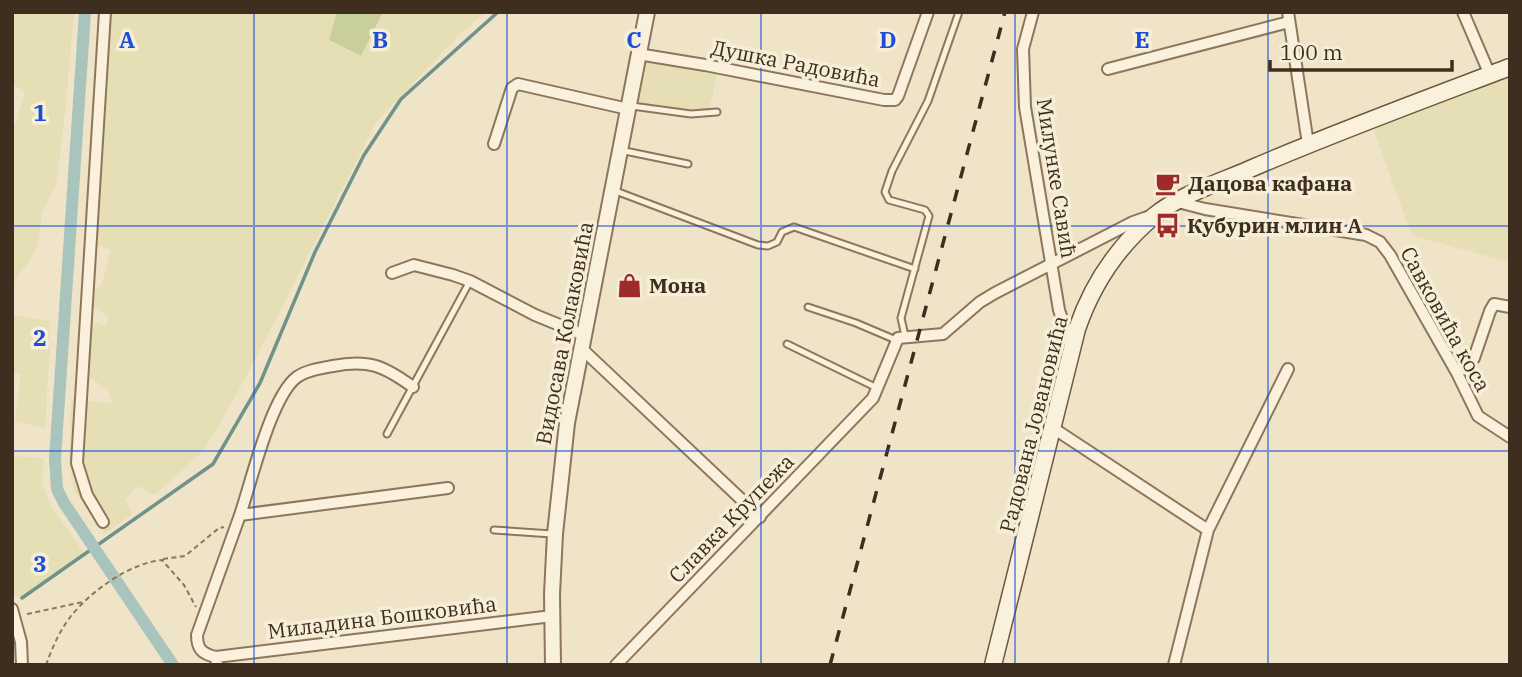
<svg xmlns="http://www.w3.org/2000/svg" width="1522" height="677" font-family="'IBM Plex Serif',serif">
<rect width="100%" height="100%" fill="#f0e4c8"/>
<path fill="#e6deb5" d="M12,12H74L66,104L56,185L42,213L38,247L12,286V123H16L25,91L12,84Z
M101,12H337L329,40L361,56L383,12H486L460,34L377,121L245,379L204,450L155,495L138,486L125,500L132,514L105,534L74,491L69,462L71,398L113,404L109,392L76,365L81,319L106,326L109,318L81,297L101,286L111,250L88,241L90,138L100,54Z
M645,60L701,68L718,73L709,110L694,111L636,102Z
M1510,76V262L1412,236L1374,131L1394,119Z
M12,315L49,321L50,345L45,429L15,421L21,375L12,373Z
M12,456L44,458L42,483L50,504L85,555L22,598L15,596L12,588Z"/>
<path fill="#c9cf9b" d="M337,12H383L361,56L329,40Z"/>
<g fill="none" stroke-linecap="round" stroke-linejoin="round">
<path stroke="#6f938a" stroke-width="3.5" d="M22,598L213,464L260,383L315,252L364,155L401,99L498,12"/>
<path stroke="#a9c4bc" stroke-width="12" d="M85,12L55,459L57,489L64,503L173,665"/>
<defs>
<path id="service" d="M632,106L691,114L717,112
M620,150L688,164
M613,190L758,245L768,246L777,242L782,232L794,227L915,269
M808,307L856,323L896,340
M905,336L901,318L929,216L925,210L889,200L885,192L892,171L928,101L959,12
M787,344L877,388
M387,434L470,281
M494,530L552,534"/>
<path id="minor" d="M1033,12L1023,49L1025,107L1059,310L1072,348
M1288,12L1308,144
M1463,12L1490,75
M638,54L705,65L884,100H895L898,96L928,12
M1108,69L1289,22
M494,144L512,88L518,84L628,109
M1178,202L1205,209L1366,235L1380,242L1390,255L1457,373L1478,416L1510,437
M392,273L414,265L453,275L470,281L535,315L584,335
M581,348L760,517
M1457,373L1474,358L1490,311L1494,304L1510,307
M1053,428L1208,530
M240,515C251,483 271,396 297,377C307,370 322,368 333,366C369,359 384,366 413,387
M103,522L87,495L77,463L105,12
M12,609L21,642L22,665
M216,657L552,616
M217,665L216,657C202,654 197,649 197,635L240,515L448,488
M616,665L873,398L898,338L943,334L980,302L995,293L1133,222L1150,216
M1174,665L1208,530L1288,369"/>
<path id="tertiary" d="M553,665L552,594L555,534L567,423L647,12"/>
<path id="secondary" d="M993,665L1077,329C1092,285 1118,246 1154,216C1179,195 1221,182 1250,169C1336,132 1423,100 1510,67"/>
</defs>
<use href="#service" stroke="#8d765c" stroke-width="9"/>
<use href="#minor" stroke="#8d765c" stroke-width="14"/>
<use href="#tertiary" stroke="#8d765c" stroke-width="18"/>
<use href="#secondary" stroke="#6f573f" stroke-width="19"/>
<path stroke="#8d765c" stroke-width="2" stroke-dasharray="5 3.5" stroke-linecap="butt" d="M163,559L185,556L219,528L224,527
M27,614L83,602
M46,665C52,648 60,630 71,616C91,591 130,563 162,560L184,585L196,607"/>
<use href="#service" stroke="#faf1dc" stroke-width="5"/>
<use href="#minor" stroke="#faf1dc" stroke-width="10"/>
<use href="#tertiary" stroke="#faf1dc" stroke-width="14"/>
<use href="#secondary" stroke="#faf1dc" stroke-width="16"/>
<path stroke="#3d2e20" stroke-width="3.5" stroke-dasharray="12 12" stroke-linecap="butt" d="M830,665L1005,12"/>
</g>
<path fill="none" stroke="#1d4ed8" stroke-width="2" stroke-opacity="0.55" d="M254,12V665M507,12V665M761,12V665M1015,12V665M1268,12V665M12,226H1510M12,451H1510"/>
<defs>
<symbol id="cafe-bare" viewBox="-9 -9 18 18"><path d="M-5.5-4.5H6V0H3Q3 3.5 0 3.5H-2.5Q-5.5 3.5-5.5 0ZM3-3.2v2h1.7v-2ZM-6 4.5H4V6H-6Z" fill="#9e2a2b" stroke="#f7eed8" stroke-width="2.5" paint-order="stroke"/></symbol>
<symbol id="bus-bare" viewBox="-9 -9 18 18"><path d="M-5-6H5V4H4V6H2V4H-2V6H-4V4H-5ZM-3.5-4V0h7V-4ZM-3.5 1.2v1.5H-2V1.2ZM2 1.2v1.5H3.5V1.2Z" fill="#9e2a2b" stroke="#f7eed8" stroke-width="2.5" paint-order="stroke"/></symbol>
<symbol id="shop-bare" viewBox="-9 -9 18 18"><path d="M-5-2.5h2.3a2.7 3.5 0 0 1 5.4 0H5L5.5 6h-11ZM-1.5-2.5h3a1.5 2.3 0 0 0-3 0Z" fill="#9e2a2b" stroke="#f7eed8" stroke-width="2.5" paint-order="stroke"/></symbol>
</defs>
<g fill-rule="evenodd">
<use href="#cafe-bare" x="1150" y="166" width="35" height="35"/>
<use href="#bus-bare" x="1150" y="208" width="35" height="35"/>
<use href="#shop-bare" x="612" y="268" width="35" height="35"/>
</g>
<g text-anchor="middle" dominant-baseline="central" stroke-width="7" stroke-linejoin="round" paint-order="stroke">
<g font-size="21" fill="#3d2e20" stroke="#f7eed8">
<text transform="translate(796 63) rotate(11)">Душка Радовића</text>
<text transform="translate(1057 178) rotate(81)">Милунке Савић</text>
<text transform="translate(1446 319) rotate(61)">Савковића коса</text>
<text transform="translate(564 333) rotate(-79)">Видосава Колаковића</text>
<text transform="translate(1033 424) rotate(-76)">Радована Јовановића</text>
<text transform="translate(731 518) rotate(-46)">Славка Крупежа</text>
<text transform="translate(382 617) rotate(-7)">Миладина Бошковића</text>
</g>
<g font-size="21" font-weight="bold" fill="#3d2e20" stroke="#f7eed8" text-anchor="start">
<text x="1188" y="183">Дацова кафана</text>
<text x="1187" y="225">Кубурин млин А</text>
<text x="649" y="285">Мона</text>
</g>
</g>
<g font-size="23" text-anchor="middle" font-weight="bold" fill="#1d4ed8" stroke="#f7eed8" stroke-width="7" stroke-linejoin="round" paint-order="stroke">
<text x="127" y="48">A</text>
<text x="380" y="48">B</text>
<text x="634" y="48">C</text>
<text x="888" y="48">D</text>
<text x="1142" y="48">E</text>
<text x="40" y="121">1</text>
<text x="40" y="346">2</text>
<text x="40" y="572">3</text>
</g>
<rect width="1522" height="677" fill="none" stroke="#3d2e20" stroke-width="28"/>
<path d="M1270 60v10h182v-10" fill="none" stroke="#3d2e20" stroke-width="3.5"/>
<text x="1280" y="60" font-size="21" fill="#3d2e20" stroke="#f7eed8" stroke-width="5" paint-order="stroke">100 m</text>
</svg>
